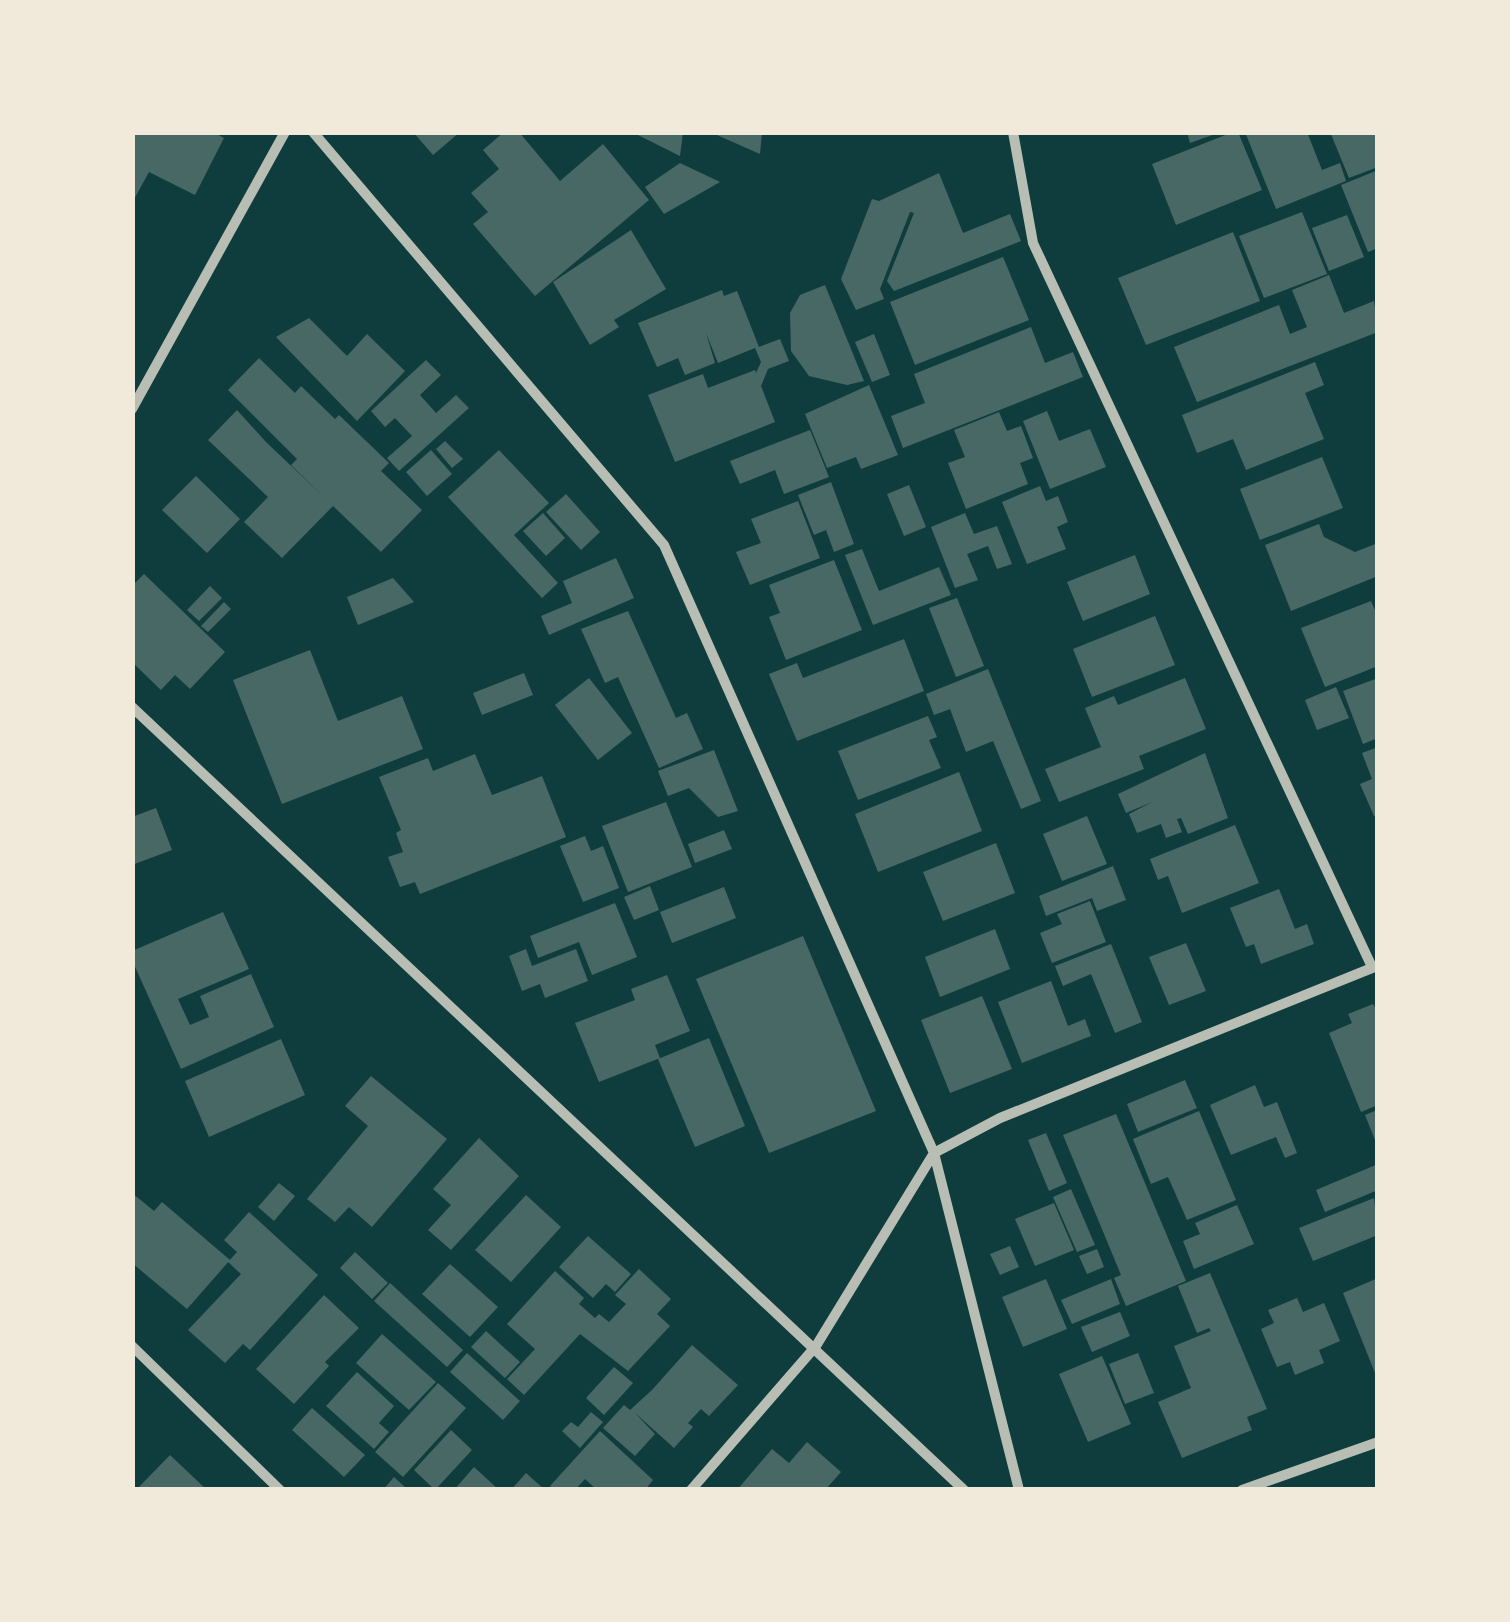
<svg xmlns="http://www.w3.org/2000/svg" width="1510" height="1622" font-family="'Alegreya Sans',sans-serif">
<rect width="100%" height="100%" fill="#0f3d3e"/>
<path fill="#486865" d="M137,132H213L224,138L195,195L149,172L132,203V141Z
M413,132H460L433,155Z
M504,132H519L560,181L603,144L649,200L535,296L473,224L488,212L471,193L499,169L483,150Z
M632,132H683L680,156Z
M710,132H762L760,154Z
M1187,132H1218V133L1190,143Z
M1233,132H1238L1262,190L1176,225L1152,164Z
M1245,132H1307L1322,170L1340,163L1346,181L1276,209Z
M1330,132H1378V167L1349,178Z
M680,163L720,182L664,214L645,187Z
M1378,170V248L1368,252L1341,185Z
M939,173L963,233L1010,214L1021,241L894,291L887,281L914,213L910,212L880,289L884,299L856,310L841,279L872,199L879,201Z
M1302,212L1327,274L1264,298L1239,236Z
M1347,215L1364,257L1329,271L1312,228Z
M631,230L666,289L614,320L619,327L590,345L553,282Z
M1233,232L1260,301L1146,345L1118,278Z
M1003,257L1029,320L915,365L890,302Z
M1329,275L1344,313L1374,301L1378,332L1197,402L1174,347L1279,305L1290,334L1307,327L1292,290Z
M825,285L864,381L847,385L809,376L791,351L790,313L800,295Z
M722,290L724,296L737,291L759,347L780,339L789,361L768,369L761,386L775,422L675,462L648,395L703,374L708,388L755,370L756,373L761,362L755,348L718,363L706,333L715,363L685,375L678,358L657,367L638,323Z
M309,318L347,356L367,334L405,371L357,421L276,337Z
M1031,327L1045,363L1073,352L1083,377L903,448L891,416L925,403L914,374Z
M874,334L890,375L872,382L855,342Z
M259,358L295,393L301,386L335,419L339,415L389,463L381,471L422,510L381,552L333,506L282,558L244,522L268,497L208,440L237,410L266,442L327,500L291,465L297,459L228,390Z
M426,360L441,375L420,395L436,413L456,395L469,408L399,471L387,458L412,436L395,418L385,427L371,411Z
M1315,362L1324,385L1305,393L1324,439L1246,470L1233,439L1197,453L1182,415Z
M869,385L898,455L861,469L856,457L827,468L805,414Z
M1047,411L1059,441L1090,429L1106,467L1050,489L1023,421Z
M999,412L1007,431L1021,426L1033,458L1020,463L1028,484L966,509L948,463L965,457L954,430Z
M810,430L829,477L784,494L775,470L740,484L730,461Z
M445,441L463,459L452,468L436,449Z
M431,450L452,474L427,496L406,472Z
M499,450L549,503L514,535L558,583L542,598L448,497Z
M1322,457L1343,508L1260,540L1240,489Z
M196,476L240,519L207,553L162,510Z
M831,482L854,544L834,552L826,530L814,535L798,495Z
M909,485L926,527L904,536L887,494Z
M1040,486L1046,501L1058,496L1068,522L1057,527L1066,549L1027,564L1002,502Z
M566,494L600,532L581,550L546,512Z
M798,501L820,558L750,585L736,552L761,543L751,519Z
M543,513L565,538L546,556L523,531Z
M965,513L974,534L997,526L1012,564L997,569L988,546L967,554L978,580L955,588L931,527Z
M1319,524L1324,537L1355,552L1378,543V576L1291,611L1265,545Z
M862,549L879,591L939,567L951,595L873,625L845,555Z
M1135,555L1150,594L1083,621L1067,582Z
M616,558L634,598L549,635L541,616L572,603L563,581Z
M834,560L862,630L786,660L769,617L780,613L769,585Z
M144,574L225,652L190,689L175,675L161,690L132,662V586Z
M393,578L414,602L358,625L347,597Z
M210,586L222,598L199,621L187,610Z
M957,598L984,666L956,677L929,608Z
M1371,601L1378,617V666L1325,687L1301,628Z
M224,602L231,609L208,632L201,626Z
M628,611L676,718L687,713L703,749L659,768L618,677L605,683L581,629Z
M1155,616L1175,665L1092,697L1073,649Z
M904,639L924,691L797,741L769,674L797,663L803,678Z
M310,650L338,721L402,696L423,749L282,804L233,680Z
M988,669L1041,801L1021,809L993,741L966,752L950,709L934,715L926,694Z
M524,673L533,695L482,715L473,693Z
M589,678L632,733L598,760L555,705Z
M1185,678L1206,729L1139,756L1144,769L1059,802L1045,769L1101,747L1085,708L1114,696L1118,705Z
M1378,678V738L1363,744L1343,691Z
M1336,687L1349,718L1317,730L1305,700Z
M928,716L937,737L929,740L941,768L858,800L838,751Z
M1378,747V815L1374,816L1360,784L1372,779L1362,753Z
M714,750L738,811L718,817L689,788L668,796L658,771Z
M1205,753L1228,818L1188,834L1181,818L1177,819L1182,832L1166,838L1161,824L1137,833L1129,814L1152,802L1126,813L1118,794Z
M475,754L492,795L542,776L566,837L420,894L415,882L400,887L388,857L403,852L396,833L401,830L379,777L428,758L433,771Z
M959,772L982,831L878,872L855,814Z
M666,802L692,867L628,892L602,826Z
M156,808L172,850L132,865V817Z
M1087,816L1107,864L1062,881L1043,834Z
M1235,825L1259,883L1182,913L1168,876L1158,880L1150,859Z
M724,830L732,849L695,863L688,844Z
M585,836L591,851L603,846L619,888L583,902L560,846Z
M996,843L1015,893L943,921L923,872Z
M1113,866L1126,900L1097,911L1092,898L1046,916L1039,896Z
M650,886L659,910L634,920L624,897Z
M724,887L736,918L672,943L660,912Z
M1279,889L1295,929L1307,924L1314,944L1261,964L1254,944L1246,947L1230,908Z
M1090,901L1106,942L1052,963L1040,933L1062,924L1057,914Z
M615,903L637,957L592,975L579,942L538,958L530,936Z
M223,912L249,969L178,999L190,1025L209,1017L200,996L251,974L274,1027L181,1069L132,960V951Z
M995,929L1010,969L940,997L925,957Z
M803,936L876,1111L769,1153L696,979Z
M1186,943L1206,991L1169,1005L1149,957Z
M1111,944L1142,1022L1115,1033L1091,974L1063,986L1055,966Z
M526,949L532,966L576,949L588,981L545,998L540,984L522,991L509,956Z
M667,975L690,1031L655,1045L660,1058L599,1082L575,1023L635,1000L631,989Z
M1051,981L1068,1026L1085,1019L1091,1036L1022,1063L998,1002Z
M982,996L1012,1069L950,1093L921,1020Z
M1373,1004L1378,1012V1105L1361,1112L1329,1033L1352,1023L1348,1014Z
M709,1038L745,1126L695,1147L658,1059Z
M281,1039L305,1095L209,1137L185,1081Z
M371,1076L447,1139L372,1227L349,1207L335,1222L307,1199L368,1126L345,1106Z
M1185,1080L1197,1108L1138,1132L1127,1104Z
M1255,1085L1264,1107L1277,1102L1297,1153L1285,1158L1276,1137L1231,1155L1210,1105Z
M1377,1110V1145L1365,1115Z
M1199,1111L1236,1200L1187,1220L1168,1177L1151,1184L1133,1139Z
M1116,1114L1186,1281L1126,1306L1114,1278L1121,1275L1063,1135Z
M1046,1133L1067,1183L1049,1191L1028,1140Z
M479,1138L519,1176L451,1250L428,1230L451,1205L433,1189Z
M1378,1164V1190L1325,1212L1316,1190Z
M279,1183L295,1196L274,1221L258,1207Z
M1071,1189L1095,1245L1077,1252L1053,1197Z
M132,1193L154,1211L162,1202L230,1260L187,1309L132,1263Z
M526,1195L561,1227L511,1282L475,1250Z
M1374,1198L1378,1235L1313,1261L1299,1228Z
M1054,1203L1074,1250L1035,1266L1015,1219Z
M1237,1205L1254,1244L1194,1269L1183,1241L1200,1234L1195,1223Z
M249,1212L318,1275L250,1350L243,1344L225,1363L188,1330L241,1274L228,1262L237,1252L224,1240Z
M588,1236L631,1274L615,1292L606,1284L593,1298L559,1267Z
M1010,1246L1019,1267L1000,1275L990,1254Z
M1097,1249L1104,1267L1087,1274L1079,1256Z
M355,1252L388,1283L372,1299L340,1268Z
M450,1264L498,1307L470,1337L422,1294Z
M639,1269L671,1299L657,1314L670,1326L628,1371L580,1334L524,1395L507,1379L535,1349L507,1324L555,1271L584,1298L579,1304L595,1318L599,1314L609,1322L626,1304L615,1295Z
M1210,1273L1267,1409L1247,1417L1252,1430L1182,1458L1158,1402L1191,1388L1174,1346L1211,1331L1209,1328L1197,1333L1178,1286Z
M1378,1278V1378H1377L1343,1293Z
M1046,1279L1067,1329L1023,1347L1002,1297Z
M1111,1279L1120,1304L1072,1324L1061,1300Z
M390,1283L463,1350L447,1367L374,1301Z
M324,1295L359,1328L325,1362L329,1366L294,1404L256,1369Z
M1297,1298L1303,1312L1324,1303L1340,1341L1319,1350L1324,1363L1295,1375L1290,1362L1277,1367L1261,1329L1274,1323L1268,1310Z
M1120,1312L1130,1336L1092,1352L1081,1327Z
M486,1331L520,1362L505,1378L471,1347Z
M382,1334L436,1382L409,1410L356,1363Z
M692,1345L738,1385L709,1416L701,1409L688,1423L693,1427L674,1448L634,1412L655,1434L635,1456L603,1428L624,1405L630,1410L652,1390Z
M467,1353L520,1401L503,1420L450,1372Z
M1138,1353L1154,1393L1125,1404L1109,1364Z
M1102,1356L1131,1424L1088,1442L1059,1374Z
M614,1367L633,1383L604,1415L586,1398Z
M357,1372L394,1406L379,1423L389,1432L374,1449L326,1406Z
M438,1383L466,1408L403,1477L375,1452Z
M312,1408L365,1455L344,1477L292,1430Z
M591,1412L603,1422L580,1448L562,1431L571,1422L578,1427Z
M451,1430L472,1450L435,1490L414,1470Z
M600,1431L653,1480L645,1490H597L585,1479L575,1490H553L550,1486Z
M807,1442L841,1472L825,1490H737L772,1449L789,1463Z
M170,1455L207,1490H136Z
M474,1467L499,1490H454Z
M526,1473L545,1490H511Z
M394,1477L408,1490H383Z"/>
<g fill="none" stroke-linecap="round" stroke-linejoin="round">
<path stroke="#b8beb3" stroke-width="10" d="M313,132L664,545L934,1153L1019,1490
M1013,132L1033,243L1372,967
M132,409L285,132
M132,707L964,1490
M132,1346L280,1490
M691,1490L816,1346L934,1153L1000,1118L1377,966
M1242,1490L1378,1442"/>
</g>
<rect width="1510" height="1622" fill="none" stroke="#f1e9da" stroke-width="270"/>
</svg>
